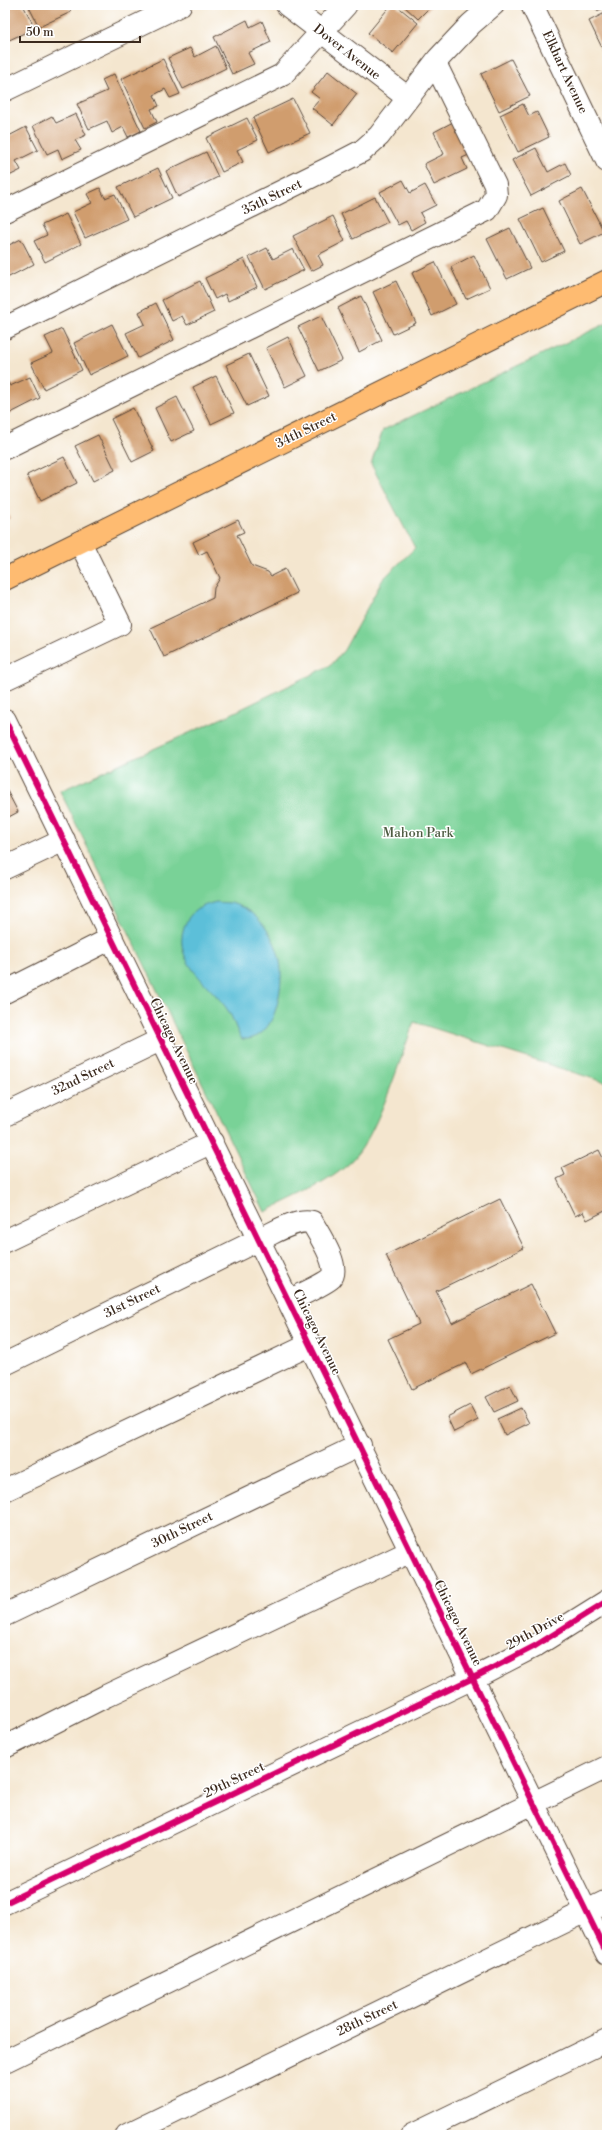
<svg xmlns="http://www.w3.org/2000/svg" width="612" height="2140" font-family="'Libre Bodoni',serif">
<rect width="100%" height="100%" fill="#fff"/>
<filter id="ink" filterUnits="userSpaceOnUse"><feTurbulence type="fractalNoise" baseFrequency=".025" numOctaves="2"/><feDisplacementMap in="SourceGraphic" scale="8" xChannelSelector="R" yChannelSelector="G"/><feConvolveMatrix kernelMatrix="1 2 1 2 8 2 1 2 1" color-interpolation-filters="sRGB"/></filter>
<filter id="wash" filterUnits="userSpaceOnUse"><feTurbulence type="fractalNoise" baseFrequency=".012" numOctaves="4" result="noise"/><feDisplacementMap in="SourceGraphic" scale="16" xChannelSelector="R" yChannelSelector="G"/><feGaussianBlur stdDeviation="0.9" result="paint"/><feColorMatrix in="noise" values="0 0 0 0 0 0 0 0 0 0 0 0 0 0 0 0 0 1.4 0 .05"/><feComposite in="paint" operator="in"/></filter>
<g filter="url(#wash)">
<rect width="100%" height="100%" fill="#f4e6cf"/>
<path fill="#79d297" stroke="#5a7e5a" d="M607,323V1083L414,1022C400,1059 378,1134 352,1161C328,1184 294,1197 265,1212L60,791L229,715L331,665L344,650L383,579L415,548L371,464L383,430Z"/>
<path fill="#5bbfd9" stroke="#4b747c" d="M216,902C222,903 229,902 234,904C261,912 280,944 281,970C282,994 274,1042 242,1039C235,1030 234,1018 227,1009C209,983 172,962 184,927C190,911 200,906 216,902Z"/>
<g id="blocks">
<path fill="#d09d6e" d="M5,5H23L35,28L5,42Z
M28,5H68L71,12L39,27Z
M391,5H396L418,23L393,53L368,33Z
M403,5H432L418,19Z
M594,5H607V6L597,11Z
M607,12V58L589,21Z
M247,20L250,27L262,21L271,42L248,53L254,64L232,74L214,37Z
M216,46L226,68L183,89L168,58L190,48L195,57Z
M163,59L180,94L170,98L165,89L154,95L159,106L151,109L157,122L145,128L121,79Z
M511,59L530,96L499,111L481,74Z
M328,71L357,94L333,125L312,108L320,99L311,92Z
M114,74L141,131L128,137L123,127L112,133L107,121L89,129L77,104L107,91L102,80Z
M293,99L310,133L269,152L253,118Z
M523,104L529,116L537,112L549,137L518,152L500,115Z
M76,114L86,135L75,140L81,150L62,159L58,149L47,154L33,126L52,116L56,123Z
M247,118L258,140L237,150L243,162L222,172L206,138Z
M455,121L471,154L462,158L467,169L434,185L424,164L444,154L434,132Z
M26,127L38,150L16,161L21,170L5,178V138Z
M536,148L548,172L565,163L571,175L531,196L512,160Z
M206,152L218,177L178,197L166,171Z
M158,168L172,198L133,217L118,187Z
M403,180L410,193L425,185L436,205L420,213L425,222L411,230L406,221L398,225L380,192Z
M100,188L105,198L115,194L127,219L85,238L73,212L92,203L87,194Z
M582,189L604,232L580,244L559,201Z
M375,197L388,222L353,239L341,214Z
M543,208L564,251L541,262L520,219Z
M66,214L81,244L45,262L34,241L47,235L42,225Z
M333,216L345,241L318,255L323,265L311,271L293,236Z
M510,228L530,268L507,279L487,239Z
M21,239L34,264L5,279V247Z
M267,248L273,259L293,249L304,270L265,289L249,257Z
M474,255L490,288L466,299L451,267Z
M244,259L257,287L228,301L225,294L215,299L205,278Z
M435,262L456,304L432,316L412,273Z
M200,281L214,312L187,325L182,316L172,321L162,300Z
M396,281L416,323L393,334L373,292Z
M361,296L382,340L359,352L338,308Z
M156,303L174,340L138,358L126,333L145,324L139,312Z
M321,316L342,360L319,371L298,327Z
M112,324L128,356L89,375L74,343Z
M62,329L82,370L44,389L31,363L53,353L45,337Z
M288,337L307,376L285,387L266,348Z
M249,354L269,396L247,406L226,365Z
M5,376L10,386L30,377L40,398L5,416Z
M216,376L234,413L211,424L193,387Z
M177,397L194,431L171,442L155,408Z
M133,408L154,451L132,462L111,419Z
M98,435L115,470L93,481L75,446Z
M64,457L77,483L40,501L27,475Z
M5,509L10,518L5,520Z
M238,520L244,532L237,535L252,566L268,572L271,576L285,569L297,593L164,657L150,628L213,598L214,588L220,578L207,551L199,555L193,542Z
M5,787L18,812L5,819Z
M599,1150L607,1166V1210L587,1220L583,1212L575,1216L557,1179L565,1175L562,1168Z
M500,1199L524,1248L436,1291L452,1323L531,1284L555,1333L471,1374L466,1363L412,1389L388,1339L419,1324L386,1255Z
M510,1385L518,1401L494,1412L486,1397Z
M470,1405L478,1420L454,1432L447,1417Z
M521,1408L529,1423L505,1435L497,1419Z"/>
</g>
</g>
<g filter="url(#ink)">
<use href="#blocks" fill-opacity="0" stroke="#574639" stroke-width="1"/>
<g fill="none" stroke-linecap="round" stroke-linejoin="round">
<defs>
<path id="minor" d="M287,5L408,98
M532,5L607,161
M5,90L180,5
M5,211L282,75L346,5
M5,328L329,168L362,151L379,136L438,59L471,24L493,5
M5,448L487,210L496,195L495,185L435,63
M5,679L120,624L80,542
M5,720L607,1954
M5,868L64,840
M5,992L112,938
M5,1115L162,1039
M5,1241L212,1142
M5,1364L260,1239C274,1233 296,1218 312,1222C318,1233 341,1267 331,1278C325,1284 298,1296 289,1301
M5,1490L311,1344
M5,1615L360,1445
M5,1747L106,1696L411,1551
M5,1903L473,1678L535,1646L607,1601
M5,2061L607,1767
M127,2135L607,1901
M412,2135L607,2040"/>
<path id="major" d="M5,579L607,281"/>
</defs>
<use href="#minor" stroke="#574639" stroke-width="24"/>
<use href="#major" stroke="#574639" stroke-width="24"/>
<use href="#minor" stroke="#fff" stroke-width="22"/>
<use href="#major" stroke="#febb71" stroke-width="22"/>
<defs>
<path id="cycleway" d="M5,720L607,1954
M5,1903L473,1678L535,1646L607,1601"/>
</defs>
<use href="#cycleway" stroke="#fff" stroke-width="8"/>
<use href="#cycleway" stroke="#d6006c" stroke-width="6"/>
</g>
</g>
<g text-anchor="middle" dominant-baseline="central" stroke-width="3" stroke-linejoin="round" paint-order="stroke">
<g font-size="13" fill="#3b2a1e" stroke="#fff">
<text transform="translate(347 52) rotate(38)">Dover Avenue</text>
<text transform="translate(565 72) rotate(65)">Elkhart Avenue</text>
<text transform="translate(272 197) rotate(-26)">35th Street</text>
<text transform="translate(306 430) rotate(-26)">34th Street</text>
<text transform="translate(174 1041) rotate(64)">Chicago Avenue</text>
<text transform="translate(83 1077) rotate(-26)">32nd Street</text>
<text transform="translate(132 1301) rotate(-26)">31st Street</text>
<text transform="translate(317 1332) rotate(64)">Chicago Avenue</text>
<text transform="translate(182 1530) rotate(-26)">30th Street</text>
<text transform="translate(458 1623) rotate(64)">Chicago Avenue</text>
<text transform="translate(535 1631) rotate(-29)">29th Drive</text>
<text transform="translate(234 1780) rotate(-26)">29th Street</text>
<text transform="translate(367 2018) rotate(-26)">28th Street</text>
</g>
<g font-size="13" fill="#4e5c42" stroke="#fff">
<text x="418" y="833">Mahon Park</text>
</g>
</g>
<rect width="612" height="2140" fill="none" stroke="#fff" stroke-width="20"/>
<path d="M20 36v6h120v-6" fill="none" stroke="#3b2a1e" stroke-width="2"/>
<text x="26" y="36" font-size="12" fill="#3b2a1e" stroke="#ffffff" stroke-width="3" paint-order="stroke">50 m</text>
</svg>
